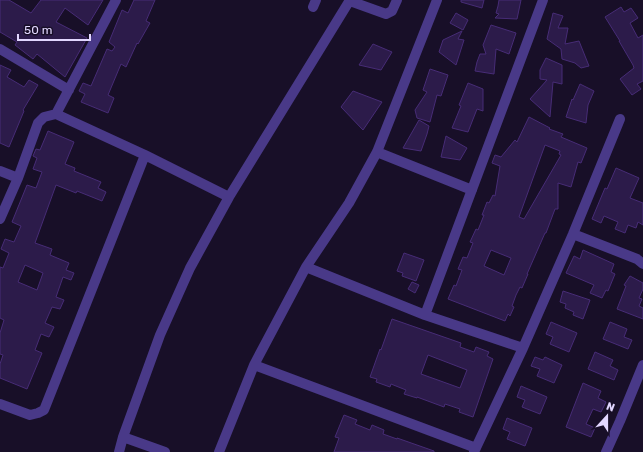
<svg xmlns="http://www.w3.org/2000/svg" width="643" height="452" font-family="Rubik,sans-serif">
<rect width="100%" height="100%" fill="#180f28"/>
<path fill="#2c1b4a" stroke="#472c76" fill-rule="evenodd" d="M0,0H9L31,13L41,0H103L88,25L65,8L56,22L87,38L65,77L37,54L33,59L15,45L17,42L0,32Z
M134,0H155L146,21L150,23L138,44L137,43L126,67L121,64L108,95L114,98L108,113L81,102L85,94L79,91L83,83L91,86L107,49L112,51L115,47L109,42L122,10L128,13Z
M461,0H484L482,8L461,2Z
M499,0H521L517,19L495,18L499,14L496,13L498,6Z
M621,7L624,12L631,8L638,18L630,23L638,38L643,35V81L637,84L641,89L632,95L620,79L634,68L633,65L619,41H620L605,17Z
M456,13L468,20L463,30L450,23Z
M553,13L563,16L558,28H568L565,44L579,41L589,66L581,68L575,63L562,59L561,49L547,39Z
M491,25L516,33L509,54L496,49L494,74L475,71L477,62L480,54H486L483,45Z
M462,31L458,39L464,40L456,65L439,52L443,40Z
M373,44L392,52L381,70L359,65Z
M546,58L562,65V84L553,82L550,117L530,99L547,80L540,79V70Z
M0,65L11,70L7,77L24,87L29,80L38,85L23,110L24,111L9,147L0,143Z
M430,69L448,75L441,96L437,95L430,122L417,118L415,110L427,92L423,90Z
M468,83L483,89V111L477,109L468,132L452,128L461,106L459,105Z
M580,84L594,91L588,105L586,123L566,117L572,99L573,100Z
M353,91L382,102L363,130L341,107Z
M529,117L550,128L549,129L563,134L561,137L587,148L581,163L578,162L571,187L558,183V209H555L546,233H545L527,274H528L522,288L520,287L516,295L512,306L514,307L510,316L508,314L505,321L448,299L454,285L456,286L462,270L458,269L463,257L467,258L473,243L470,242L476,229L478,230L484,215H482L487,202L489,203L493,195L495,196L500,166L492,163L495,155L501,157L515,140L517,142ZM545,145L560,151L559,154L561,155L524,219L519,217ZM491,250L511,258L504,275L484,266Z
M419,120L429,126L427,134L421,151L403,148Z
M48,131L74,142L65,164L75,168L74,171L101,182L98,188L106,192L102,201L77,191L76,193L56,185L35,243L52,249L50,255L69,263L66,270L74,273L71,280L63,277L56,297L64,300L60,309L52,307L45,323L54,327L49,337L41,334L35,350L42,353L27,389L0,378V364L3,355L0,354V333L4,320L0,318V267L3,268L9,253L1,249L5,239L14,242L21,226L12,222L27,185L36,188L42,172L33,169L37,158L33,156L36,149L40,150ZM25,265L43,273L37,290L18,282Z
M446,136L467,148L460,160L441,157Z
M616,168L639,178L630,198L643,203V225L638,222L636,228L628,225L625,233L615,229L618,222L604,216L601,223L592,219L605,188L607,189Z
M583,250L614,264L611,272L615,274L608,291L606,290L602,298L590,293L594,285L566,273L574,256L580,259Z
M404,253L424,260L416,281L402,276L403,273L397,271Z
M630,276L643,283V289L639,298L642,299L639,306L643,308V319L617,309L626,286L624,285Z
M412,282L419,285L415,293L408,289Z
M563,291L590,300L583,319L573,315L574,312L565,308L566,304L560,302Z
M392,319L461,343L460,347L474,352L476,347L489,352L487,356L493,359L473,417L459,412L460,409L445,404L444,407L417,397V398L404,394L406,390L391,384L390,387L376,382L377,379L370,377L380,349L381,350ZM428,355L467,370L460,388L421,374Z
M551,322L577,333L569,352L550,344L553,337L546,334Z
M610,322L627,329L624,337L632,340L628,349L603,339Z
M595,352L613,360L610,366L618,370L614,380L588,369Z
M535,357L543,360L545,357L562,365L554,383L537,376L540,369L531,366Z
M583,383L601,391L598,398L606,402L601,412L593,409L586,424L595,428L591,437L566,427Z
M521,386L547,397L540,414L522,407L525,400L517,397Z
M344,415L357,420L355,424L370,430L372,425L384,430L383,434L397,439V438L434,451V452H334L339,438L335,437Z
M507,418L532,428L525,446L507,439L510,432L503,429Z"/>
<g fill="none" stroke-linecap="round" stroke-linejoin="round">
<path stroke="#493988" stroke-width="10" d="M350,1L386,14L392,11L397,0
M313,7L316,0
M0,49L69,90
M56,114L145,155L229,197
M377,152L472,190
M0,171L18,178
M0,219L18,178L38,123L44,117L56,114L116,0
M573,234L637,259L643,264
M306,267L425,315L523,348
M425,315L543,0
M254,365L476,448
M0,404L30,415L38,413L44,410L145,155
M123,437L165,452
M119,452L123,437L160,335L190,268L229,197L350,0
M219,452L254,365L306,267L349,203L377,152L437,0
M474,452L523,348L573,234L620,119
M606,452L620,421L643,365"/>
</g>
<g transform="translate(607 416) rotate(21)" stroke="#180f28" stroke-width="3" paint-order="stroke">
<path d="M0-3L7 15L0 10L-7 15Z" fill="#e2d7ff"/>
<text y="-6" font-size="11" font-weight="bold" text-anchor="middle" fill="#e2d7ff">N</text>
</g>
<path d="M18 34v6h72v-6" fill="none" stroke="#e2d7ff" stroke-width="2"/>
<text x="24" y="34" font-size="12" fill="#e2d7ff" stroke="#180f28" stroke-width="3" paint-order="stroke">50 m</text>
</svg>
